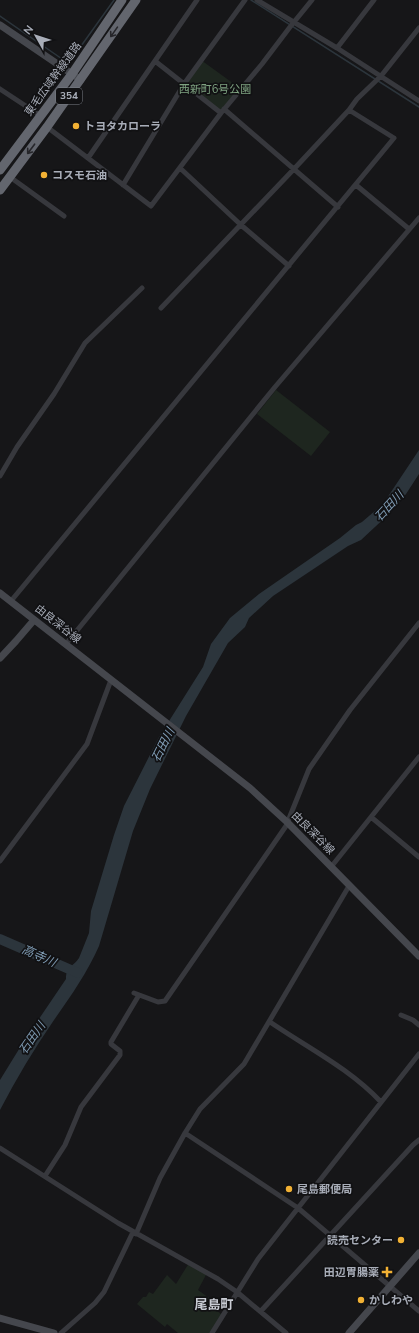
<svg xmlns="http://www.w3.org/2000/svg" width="419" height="1333" font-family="'Nunito Sans','Noto Sans JP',sans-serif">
<rect width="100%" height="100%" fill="#161618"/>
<path fill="#1e261f" d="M201,60L241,89L221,113L184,84Z
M276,390L330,432L311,456L257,414Z
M189,1263L207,1273L198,1290L212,1300L209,1303L222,1315L210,1333H178L167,1324L165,1327L137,1304L143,1297H146L149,1292L153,1294L167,1275L176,1284Z"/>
<path fill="#2c353c" d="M419,450V474L406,494L390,513L361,540L348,546L273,596L249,618L245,627L228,643L186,716L150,789L133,831L99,946C87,973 71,996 54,1020C34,1049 16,1079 0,1110V1080L24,1041L66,979C66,966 73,967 79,958L89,933L91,911L114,835L124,806L159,737L203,667L211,644L230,618L259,594L340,538L356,525L362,522L383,504Z"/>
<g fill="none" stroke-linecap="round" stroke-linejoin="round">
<path stroke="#2c353c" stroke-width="1.5" d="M251,0L419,107
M0,16L65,61L71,60L114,0"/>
<path stroke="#2c353c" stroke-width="10" d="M0,939L78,973"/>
<path stroke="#37383d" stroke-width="5" d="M257,0L337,48L419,101
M337,48L374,0
M155,61L221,113
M0,89L41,116
M224,109L338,207
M47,127L151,206L221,113L262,64L290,27L312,0
M88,158L197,0
M180,168L241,225L289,266
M10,177L64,216
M123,185L184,84L245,0
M356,185L409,229
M161,308L294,169L349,110L357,99L381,76L419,28
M0,476L17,447L54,394L85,343L142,288
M11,601L394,138L349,110
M66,644L275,387L419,218
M371,817L419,857
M0,861L87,744L111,680
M331,867L419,757
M134,993L158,1002L165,1001L286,826L309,769L350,710L419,623
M401,1015L413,1020L419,1025
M270,1022C308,1048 349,1068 381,1102
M185,1133L298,1208L419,1311
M0,1148L118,1223L218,1279L237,1292L286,1333
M45,1176L65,1145L81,1107L120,1055V1051L111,1044V1042L139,995
M136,1234L160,1178L185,1133L200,1109L244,1064L349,886
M261,1311L413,1145L419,1140
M61,1333L95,1303L104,1292L133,1232
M212,1333L258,1259L419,1054"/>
<path stroke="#45474d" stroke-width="7" d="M0,25L81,80
M0,593L250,788L287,822L419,956
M0,658L16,641L34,620
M0,1318L54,1333
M349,1333L419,1253"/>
<path stroke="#63666e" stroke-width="9" d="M0,170L72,74L122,0
M0,190L47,127L136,0"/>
</g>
<defs><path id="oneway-shaft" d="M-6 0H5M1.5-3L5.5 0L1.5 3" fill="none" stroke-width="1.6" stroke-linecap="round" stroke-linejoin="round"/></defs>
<g stroke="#26262a">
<use href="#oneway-shaft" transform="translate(114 32) rotate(125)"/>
<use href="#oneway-shaft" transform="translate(31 149) rotate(127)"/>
</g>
<g fill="#f2b134" stroke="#111113" stroke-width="1.5">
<circle cx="76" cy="126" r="4"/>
<circle cx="44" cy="175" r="4"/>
<circle cx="289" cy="1189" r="4"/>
<circle cx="401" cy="1240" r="4"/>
<path d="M385 1266h4v4h4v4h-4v4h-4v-4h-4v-4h4z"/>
<circle cx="361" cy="1300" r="4"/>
</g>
<g text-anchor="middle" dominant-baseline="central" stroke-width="3.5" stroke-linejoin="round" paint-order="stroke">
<rect fill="#111113" stroke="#7b7e86" stroke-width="1" x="56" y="88" width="26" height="16" rx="3"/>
<g font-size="10" font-weight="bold" fill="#a8adb8">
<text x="69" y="96">354</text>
</g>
<g font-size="11" fill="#a8adb8" stroke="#111113">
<text transform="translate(53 79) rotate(-54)">東毛広域幹線道路</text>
<text transform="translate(58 624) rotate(38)">由良深谷線</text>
<text transform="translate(313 833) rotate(45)">由良深谷線</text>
</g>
<g font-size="11" fill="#7fa381" stroke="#111113">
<text x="215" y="89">西新町6号公園</text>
</g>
<g font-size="11" font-weight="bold" fill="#a8adb8" stroke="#111113" text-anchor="start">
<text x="84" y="126">トヨタカローラ</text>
<text x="52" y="175">コスモ石油</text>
<text x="297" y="1189">尾島郵便局</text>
<text x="393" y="1240" text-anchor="end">読売センター</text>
<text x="379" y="1272" text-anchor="end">田辺胃腸薬</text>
<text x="369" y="1300">かしわや</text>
</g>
<g font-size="12" font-style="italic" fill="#7f9bb3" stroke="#111113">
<text transform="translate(389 506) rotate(-47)">石田川</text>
<text transform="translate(163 745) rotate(-63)">石田川</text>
<text transform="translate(39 956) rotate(24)">高寺川</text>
<text transform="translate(32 1038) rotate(-55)">石田川</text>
</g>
<g font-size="13" font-weight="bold" fill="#c9ccd4" stroke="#111113">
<text x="214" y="1305">尾島町</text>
</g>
</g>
<g transform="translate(36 36) rotate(309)" stroke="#111113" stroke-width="3" paint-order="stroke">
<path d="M0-3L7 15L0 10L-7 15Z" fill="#a8adb8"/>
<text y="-6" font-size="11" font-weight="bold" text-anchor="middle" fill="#a8adb8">N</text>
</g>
</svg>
